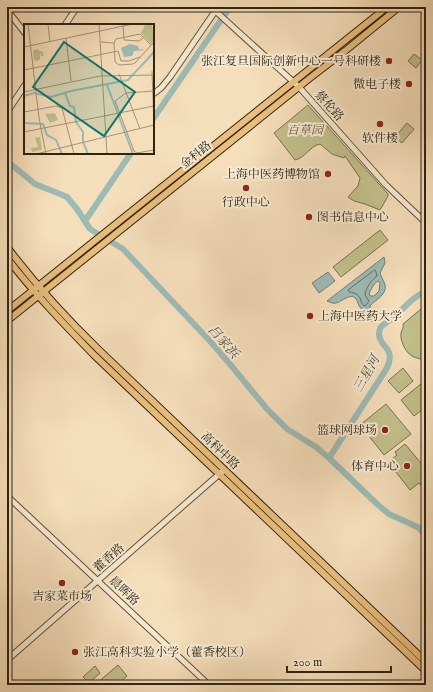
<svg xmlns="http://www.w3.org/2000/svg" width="433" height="692" font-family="'IM FELL English','Noto Serif SC',serif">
<rect width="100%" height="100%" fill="#f5deba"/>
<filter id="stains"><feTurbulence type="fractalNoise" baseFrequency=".005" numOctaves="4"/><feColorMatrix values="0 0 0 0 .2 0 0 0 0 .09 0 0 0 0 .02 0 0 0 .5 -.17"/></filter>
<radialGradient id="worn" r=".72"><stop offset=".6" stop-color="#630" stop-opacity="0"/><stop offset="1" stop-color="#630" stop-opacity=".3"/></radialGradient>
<path fill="#c2bf8b" stroke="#78714e" d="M414,54L422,60L416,68L408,61Z
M308,105L388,194V196L380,210L365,204L354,201L348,197L358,186L360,178L345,156L344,158L332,154L320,144C310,146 305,158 295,160L274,133Z
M407,123L414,129L402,143L395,137Z
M380,230L388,240L341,277L333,267Z
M426,305V362C422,358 417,359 412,356C405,352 400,340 401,333C402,329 404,328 403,324Z
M403,368L413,381L399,393L388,381Z
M426,380V394L424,396L426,399V407L414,416L401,400Z
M386,404L411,434L384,455L360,425Z
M405,444L426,469V485L423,488L419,483L410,490L388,462L397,455L395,452Z
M118,665L127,676L117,685H99L97,683Z
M95,666L100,673L89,683L83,677Z"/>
<path fill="#9dbbb6" stroke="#717e74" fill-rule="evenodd" d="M384,257L385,263L380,273C381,277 384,281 385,285C387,295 376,299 370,306C370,311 373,315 377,318L372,322C368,317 363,312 360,307C358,305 358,301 356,299C350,292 342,302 336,303C333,304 330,302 327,301ZM378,281L380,283L379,291L374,296H370L369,293C372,289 373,284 378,281Z
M328,272L335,281L319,293L312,283Z"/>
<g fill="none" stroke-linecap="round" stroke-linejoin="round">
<path stroke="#666f64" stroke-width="1" d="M375,270L376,272L377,276C371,281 366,287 365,295L369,301L366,305L364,306C358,299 363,294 349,292L348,290L373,271Z"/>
<path stroke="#9dbbb6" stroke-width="6" d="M153,119L230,7
M7,161L35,184L60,194L67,197L77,209L90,229L123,249L209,340L229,363L267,409L287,429L316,447L329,458L377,504L389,514L411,524L419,528L426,537
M85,221L131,153
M329,458L387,368C396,346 380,349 379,334C379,333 380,329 380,328C383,324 389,321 393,318C399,313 404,307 411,301C415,297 421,294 426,291"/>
<defs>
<path id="minor" d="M211,7L299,87L386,185L426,223
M7,10L25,33
M65,25L77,7
M153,94L161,88L170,77L218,7
M7,112L25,85
M7,496L209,685
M7,660L224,470
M420,685L426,679"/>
<path id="major" d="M7,247C35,284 66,318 99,350L426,662
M7,258C33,292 64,324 94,355L426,671
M7,311L387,7
M7,321L310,78L345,51L399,7"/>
</defs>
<use href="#minor" stroke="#60523c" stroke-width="7"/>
<use href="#major" stroke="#2f2312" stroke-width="8"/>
<use href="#minor" stroke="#f8ead2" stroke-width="5"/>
<use href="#major" stroke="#eabf7d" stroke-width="6"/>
</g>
<g fill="#8f2418" stroke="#f8ead2" stroke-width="1.5">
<circle cx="389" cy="61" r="4"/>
<circle cx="409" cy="84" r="4"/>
<circle cx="380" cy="124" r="4"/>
<circle cx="328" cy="174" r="4"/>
<circle cx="246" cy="188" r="4"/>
<circle cx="309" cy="217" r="4"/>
<circle cx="310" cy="316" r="4"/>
<circle cx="385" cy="430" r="4"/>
<circle cx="407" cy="466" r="4"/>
<circle cx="62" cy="583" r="4"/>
<circle cx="75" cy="652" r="4"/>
</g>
<g text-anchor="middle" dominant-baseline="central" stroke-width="4" stroke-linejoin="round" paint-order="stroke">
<g font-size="12" fill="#2f2312" stroke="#f8ead2" text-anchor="end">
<text x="381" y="61">张江复旦国际创新中心一号科研楼</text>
<text x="401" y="84">微电子楼</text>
<text x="380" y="138" text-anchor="middle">软件楼</text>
<text x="320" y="174">上海中医药博物馆</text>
<text x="246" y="202" text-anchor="middle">行政中心</text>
<text x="317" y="217" text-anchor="start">图书信息中心</text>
<text x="318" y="316" text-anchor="start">上海中医药大学</text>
<text x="377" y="430">篮球网球场</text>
<text x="399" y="466">体育中心</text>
<text x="62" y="596" text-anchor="middle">吉家菜市场</text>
<text x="83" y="652" text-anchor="start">张江高科实验小学（藿香校区）</text>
</g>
<g font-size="12" fill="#2f2312" stroke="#f8ead2">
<text transform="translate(329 106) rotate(48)">蔡伦路</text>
<text transform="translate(196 155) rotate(-39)">金科路</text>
<text transform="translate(220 451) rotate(44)">高科中路</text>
<text transform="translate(109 558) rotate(-41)">藿香路</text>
<text transform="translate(124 591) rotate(43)">晨晖路</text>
</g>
<g font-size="12" font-style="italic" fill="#5b5236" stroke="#f8ead2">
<text x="305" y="130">百草园</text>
</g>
<g font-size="13" font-style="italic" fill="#505143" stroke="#f8ead2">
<text transform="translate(223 342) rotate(48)">吕家浜</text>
<text transform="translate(367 374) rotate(-61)">三星河</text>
</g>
</g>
<g transform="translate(24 24)">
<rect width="130" height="130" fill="#f5deba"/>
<path d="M128,0L130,17L127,20L117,9L121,1ZM12,25L19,28L20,32H17L16,29V35L13,37L10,36L9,27ZM31,89L34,96L26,99L21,90ZM16,113L18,126L8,128L7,124L14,123L11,114Z" fill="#c2bf8b"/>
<path d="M106,20L114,22L115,25L122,26L110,27L108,32L100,33L97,24Z" fill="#9dbbb6"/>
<path fill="none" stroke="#9dbbb6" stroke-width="2" d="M83,61L109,130M41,69L46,82L50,83L52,98L59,108V118L64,130M0,72L10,69L27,73L47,67L104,56L130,28M0,99L19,100L23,111L32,116L38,130"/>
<path fill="none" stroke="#a69377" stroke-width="1" d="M4,0L15,94L22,130M24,0L26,18M75,0L83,130M99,0L100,16L115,17L120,13M42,14L47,57M77,18L90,19M127,21L116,10L92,15L90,19L91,38L95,41L109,40L111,39L130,18M0,23L109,0M94,27L97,37H105L116,33M0,46L94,27M128,47L130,102M95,50L116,105M130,67L102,69L91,77L110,127L113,129L130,126M0,68L76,52L130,51M0,88L32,82L38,84L50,130M0,108L130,82M12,130L130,101"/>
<path fill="#0f766e" fill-opacity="0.15" stroke="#0f766e" stroke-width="2" d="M40,18L111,68L80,112L9,63Z"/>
<rect width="130" height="130" fill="none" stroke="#2f2312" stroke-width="2"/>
</g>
<rect width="433" height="692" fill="none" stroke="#f5deba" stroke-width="24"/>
<rect x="8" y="8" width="417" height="676" fill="none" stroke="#2f2312" stroke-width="2"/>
<rect x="12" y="12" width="409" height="668" fill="none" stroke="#2f2312"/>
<path d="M287 666v6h104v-6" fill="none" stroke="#2f2312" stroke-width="2"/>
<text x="293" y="666" font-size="12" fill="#2f2312" stroke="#f8ead2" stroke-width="3" paint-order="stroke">200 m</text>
<rect width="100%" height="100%" filter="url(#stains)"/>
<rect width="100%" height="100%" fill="url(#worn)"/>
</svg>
